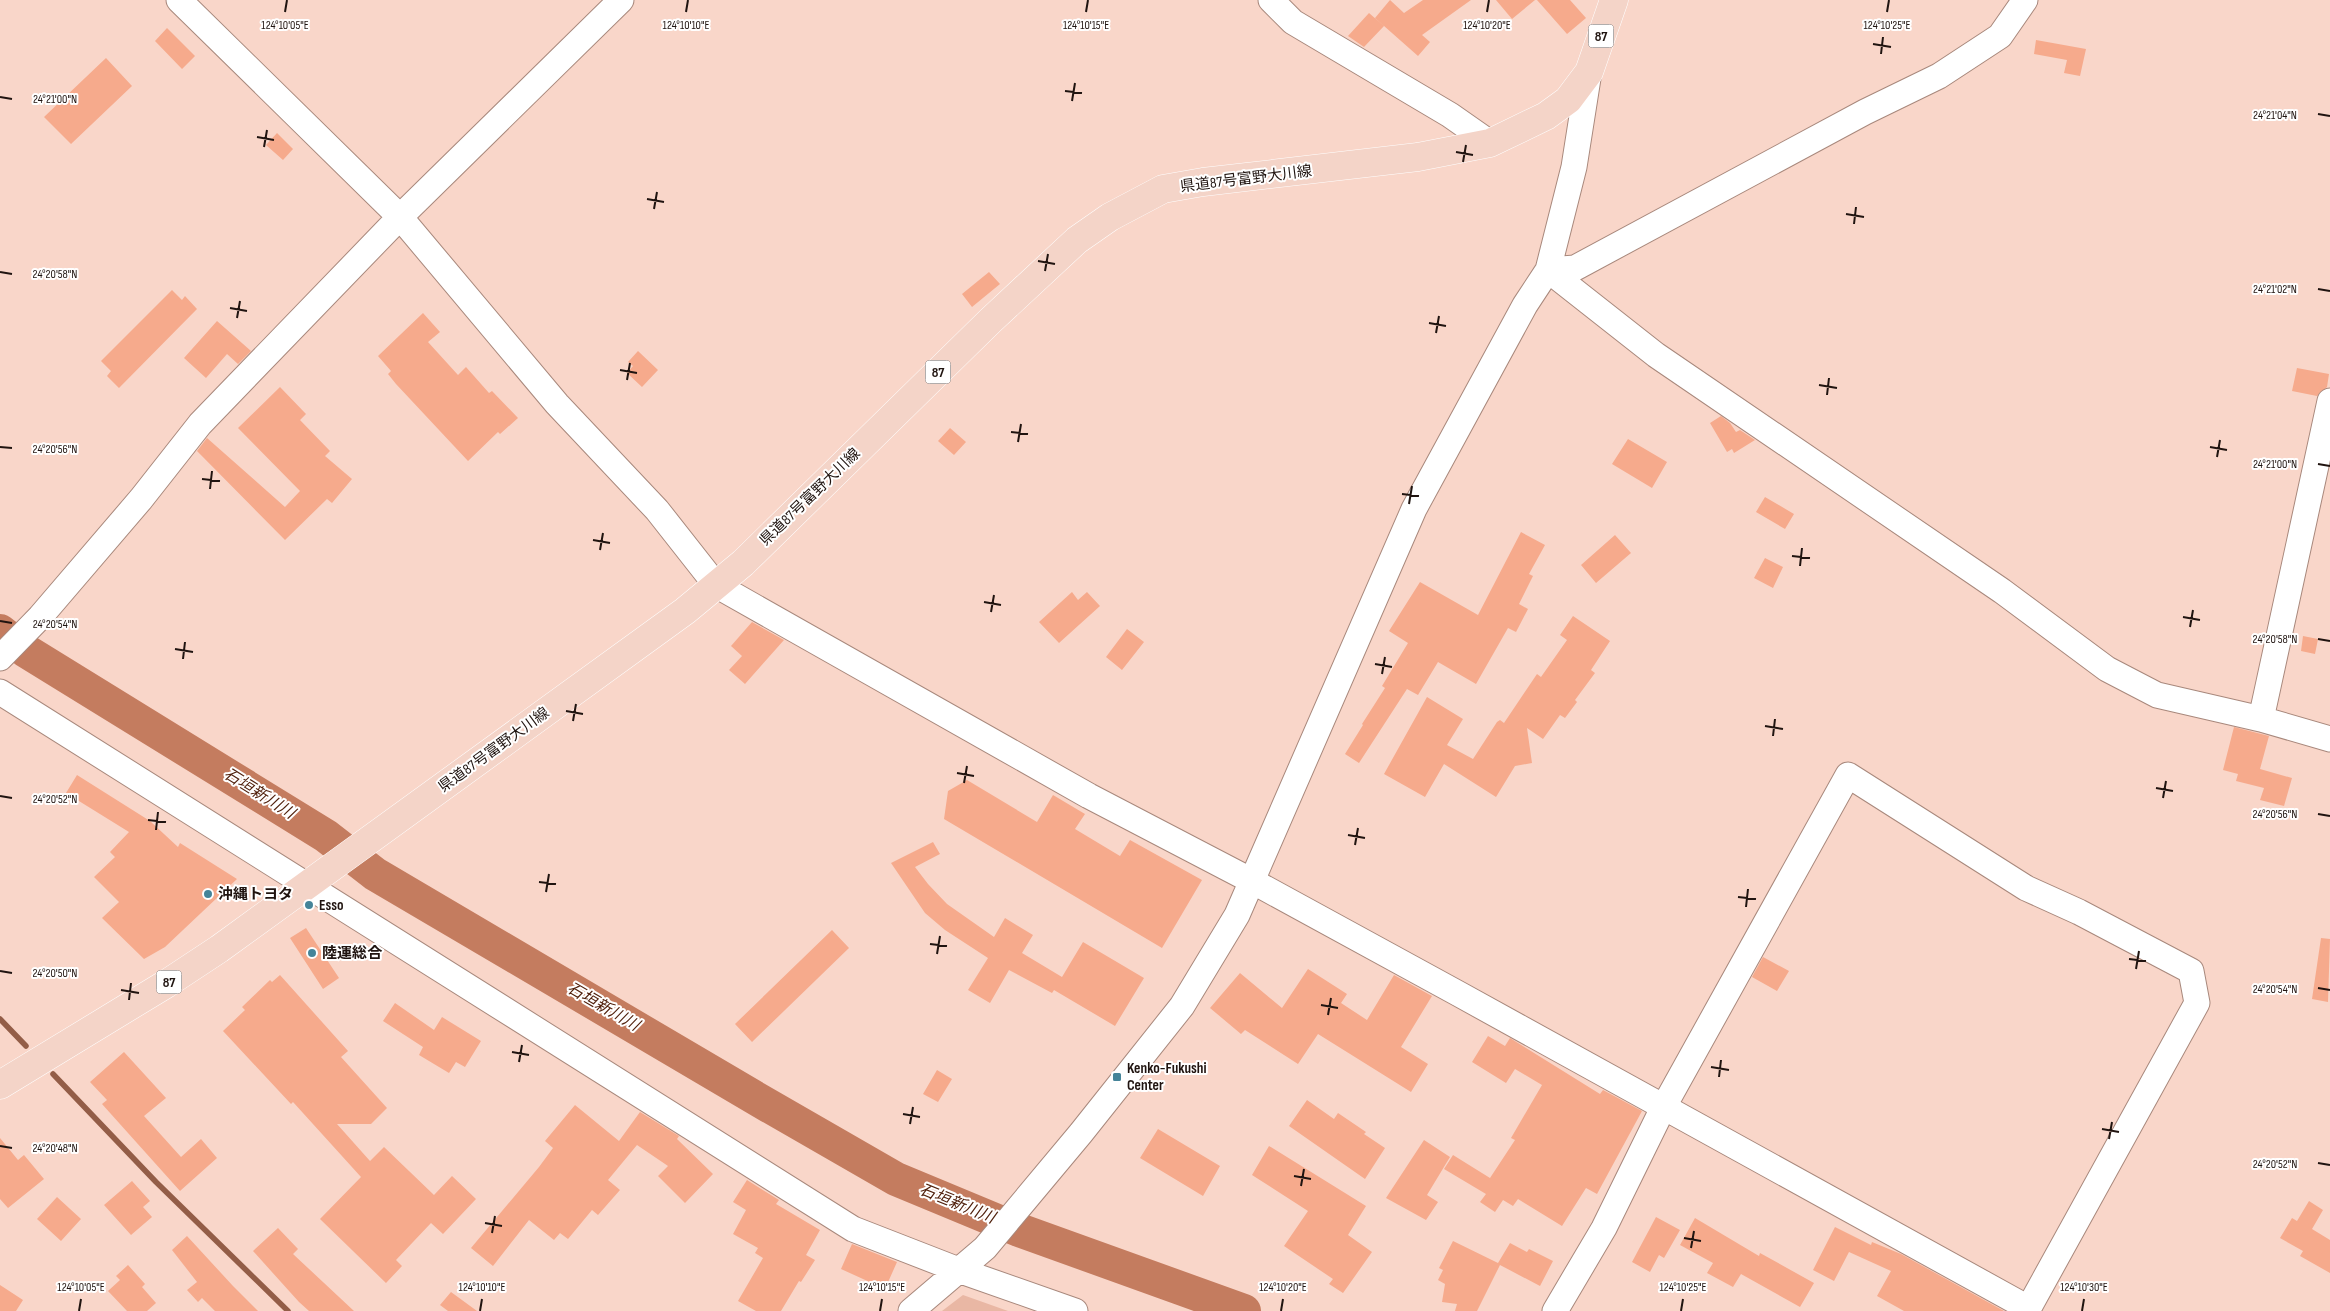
<svg xmlns="http://www.w3.org/2000/svg" width="2330" height="1311" font-family="'Sofia Sans Condensed','Noto Sans JP',sans-serif">
<rect width="100%" height="100%" fill="#f9d6c9"/>
<path fill="#e9b7a4" d="M963,1295L1008,1311H942Z"/>
<g fill="none" stroke-linecap="round" stroke-linejoin="round">
<path stroke="#935d47" stroke-width="5.5" d="M0,1019L26,1046
M53,1074L156,1182L288,1311"/>
<path stroke="#c47c5f" stroke-width="34" d="M0,631L26,651L326,836L375,874L769,1106L896,1179L1019,1230L1244,1311"/>
</g>
<path fill="#f6aa8c" d="M1390,0L1404,13L1423,0H1471L1422,35L1430,42L1418,56L1375,18Z
M1496,0H1535L1512,19Z
M1537,0H1570L1586,18L1567,34Z
M1369,13L1384,26L1364,47L1348,36Z
M167,28L195,56L182,69L155,41Z
M2036,40L2086,49L2080,76L2064,73L2067,60L2034,54Z
M106,58L132,86L71,144L44,117Z
M277,133L293,149L283,160L266,145Z
M989,272L1000,284L972,307L962,294Z
M172,290L182,300L185,296L197,309L119,388L107,376L111,371L101,361Z
M423,313L440,332L428,342L458,375L466,367L489,393L492,391L518,418L500,434L498,432L468,461L396,384L388,374L391,371L378,356Z
M217,321L251,351L238,364L227,354L206,378L184,358Z
M638,351L658,370L642,387L627,373L633,366L628,362Z
M2297,368L2329,374L2327,387L2317,396L2292,391Z
M280,387L306,414L300,420L330,451L325,456L352,479L332,503L327,499L285,540L197,451L207,438L285,507L300,491L238,428Z
M1721,416L1730,423L1736,432L1740,430L1755,440L1734,453L1732,449L1727,452L1710,423Z
M950,428L966,442L954,455L938,441Z
M1628,439L1667,462L1652,488L1612,464Z
M1765,497L1794,514L1785,529L1756,512Z
M1521,532L1545,545L1529,574L1533,576L1519,604L1528,609L1516,632L1508,628L1476,684L1438,662L1418,695L1407,689L1359,763L1345,754L1363,725L1362,724L1385,688L1382,686L1408,643L1389,631L1420,582L1478,615Z
M1615,535L1631,553L1596,583L1581,565Z
M1765,558L1783,567L1773,588L1754,578Z
M1072,592L1078,600L1087,592L1100,606L1059,643L1039,622Z
M1573,616L1610,641L1591,670L1595,673L1575,700L1577,702L1565,718L1560,715L1543,739L1527,728L1532,763L1515,766L1496,797L1444,764L1425,797L1384,774L1427,697L1463,719L1447,745L1473,759L1497,722L1500,720L1504,723L1537,674L1541,677L1567,640L1560,635Z
M752,622L784,640L745,684L729,670L742,656L731,646Z
M1127,629L1144,642L1122,670L1106,657Z
M2303,636L2318,639L2315,654L2301,651Z
M2234,727L2269,736L2260,769L2292,778L2284,806L2260,800L2264,788L2236,781L2238,774L2223,770Z
M77,775L150,821L178,847L180,843L237,879L165,947L144,959L102,918L119,902L94,877L115,857L110,852L129,832L66,793Z
M967,780L1037,822L1053,795L1085,814L1075,829L1120,856L1130,840L1202,880L1162,948L944,819L948,791Z
M933,842L940,854L915,867L928,884L947,904L994,937L1005,918L1033,935L1022,953L1062,977L1083,942L1144,978L1115,1026L1054,990L1052,993L1009,970L990,1003L968,990L988,958L945,930L925,913L891,863Z
M306,928L339,978L323,989L290,938Z
M832,930L849,948L752,1042L735,1024Z
M2321,938L2330,939L2328,1002L2312,999Z
M1763,957L1789,971L1777,991L1752,977Z
M1308,969L1347,994L1341,1003L1367,1020L1394,975L1432,996L1401,1047L1428,1064L1411,1092L1318,1034L1298,1064L1245,1030L1241,1034L1210,1008L1240,973L1282,1008Z
M280,975L348,1051L341,1057L387,1108L371,1124H337L370,1161L384,1147L434,1195L452,1176L476,1199L443,1234L431,1223L396,1260L402,1266L386,1283L320,1219L361,1177L293,1102L291,1104L223,1031L245,1010L242,1007L270,980L272,982Z
M395,1003L434,1030L442,1017L481,1041L465,1067L456,1062L449,1073L419,1055L423,1047L383,1021Z
M1488,1036L1505,1046L1510,1038L1600,1094L1603,1090L1642,1111L1597,1194L1586,1188L1562,1226L1518,1199L1513,1206L1503,1200L1495,1212L1480,1202L1486,1194L1444,1169L1453,1155L1490,1178L1515,1140L1511,1138L1542,1085L1515,1069L1506,1083L1472,1062Z
M124,1052L166,1098L144,1116L181,1157L201,1139L217,1158L180,1191L102,1104L107,1100L90,1082Z
M937,1070L952,1079L938,1102L923,1094Z
M1307,1100L1334,1119L1338,1113L1366,1132L1364,1134L1385,1148L1365,1179L1289,1126Z
M575,1105L619,1141L640,1112L679,1136L677,1139L713,1174L685,1203L658,1176L668,1166L637,1145L608,1180L620,1190L598,1215L592,1210L568,1239L560,1233L554,1240L529,1220L493,1266L471,1248L539,1167L553,1148L545,1141Z
M1158,1129L1220,1166L1203,1196L1140,1158Z
M0,1138L18,1160L24,1155L44,1179L8,1208L0,1199Z
M1424,1140L1450,1157L1427,1195L1438,1202L1426,1220L1386,1198Z
M1269,1146L1366,1206L1348,1235L1372,1252L1343,1293L1329,1284L1333,1279L1284,1246L1308,1211L1252,1175Z
M747,1180L779,1200L776,1204L820,1230L806,1255L815,1260L801,1282L799,1281L781,1311H756L738,1301L763,1258L755,1253L758,1248L733,1234L746,1210L733,1202Z
M132,1181L150,1201L143,1207L152,1217L131,1235L104,1205Z
M57,1197L81,1219L61,1241L37,1219Z
M2309,1201L2323,1210L2312,1229L2330,1240V1273L2300,1256L2303,1251L2280,1238L2292,1218L2297,1221Z
M1656,1217L1680,1230L1664,1258L1659,1255L1650,1272L1632,1262Z
M1695,1218L1759,1256L1760,1253L1814,1283L1800,1307L1741,1274L1733,1287L1707,1273L1713,1263L1680,1245Z
M1835,1227L1871,1245L1872,1242L1901,1254L2004,1311H1904L1877,1296L1891,1271L1849,1252L1834,1281L1813,1270Z
M278,1228L298,1249L293,1254L354,1311H309L299,1302L253,1251Z
M187,1236L233,1286L258,1311H215L202,1298L198,1302L187,1290L197,1282L172,1250Z
M1453,1241L1498,1263L1510,1243L1527,1252L1529,1249L1553,1261L1540,1286L1500,1265L1477,1311H1455L1457,1304L1442,1302L1445,1284L1438,1280L1443,1270L1439,1268Z
M852,1244L897,1262L885,1289L841,1269Z
M128,1265L145,1284L142,1287L156,1303L147,1311H127L108,1291L120,1280L116,1276Z
M0,1285L23,1300L16,1311H0Z
M451,1292L477,1311H448L440,1305Z"/>
<g fill="none" stroke-linecap="round" stroke-linejoin="round">
<defs>
<path id="minor" d="M179,0L400,217L557,404L657,510L716,585L1089,796L1252,881L1459,994L2028,1308
M1271,0L1293,22L1450,115L1490,143
M1548,270L1656,355L2002,591L2107,669L2157,695L2261,719L2330,739
M1548,270L1575,268L1865,112L1939,76L2000,36L2025,0
M0,658L40,617L141,499L200,424L400,217L621,0
M0,692L853,1229L961,1271L1075,1311
M2261,719L2330,401
M911,1311L985,1248L1081,1133L1182,1006L1237,915L1414,509L1525,305L1548,270L1574,167L1589,72
M1555,1311L1604,1228L1663,1108L1848,775L2026,888L2079,912L2191,971L2197,1003L2027,1311"/>
<path id="major" d="M0,1085L166,984L219,949L685,611L743,563L990,321L1077,240L1110,217L1163,189L1203,182L1418,157L1490,143L1546,116L1568,100L1589,72L1614,0"/>
</defs>
<use href="#minor" stroke="#a8887c" stroke-width="27"/>
<use href="#major" stroke="#fff" stroke-width="29"/>
<use href="#minor" stroke="#fff" stroke-width="25"/>
<use href="#major" stroke="#f4d4c8" stroke-width="28"/>
</g>
<path fill="none" stroke="#201410" stroke-width="2" d="M285,12L287,0M686,12L688,0M1086,12L1088,0M1487,12L1489,0M1887,12L1889,0M1873,44L1891,47M1881,54L1883,37M1065,91L1082,93M0,97L12,99M1072,101L1075,83M2318,114L2330,116M257,137L274,140M264,147L267,130M1456,152L1473,155M1463,162L1466,145M647,199L664,202M654,209L657,192M1846,214L1864,217M1854,224L1856,207M1038,261L1055,264M1045,271L1048,254M0,272L12,274M2318,289L2330,291M230,308L247,311M237,318L240,301M1429,323L1446,326M1436,333L1439,316M620,370L637,373M627,380L630,363M1819,385L1837,388M1827,395L1829,378M1011,432L1028,434M1018,442L1021,424M0,447L12,448M2210,447L2227,450M2217,457L2220,440M2318,464L2330,466M202,479L220,481M210,489L212,471M1402,494L1419,496M1409,504L1412,486M593,540L610,543M600,550L603,533M1792,556L1810,558M1800,566L1802,548M984,602L1001,605M991,612L994,595M2183,617L2200,620M0,621L12,623M2190,627L2193,610M2318,639L2330,641M175,649L193,652M183,659L185,642M1375,664L1392,667M1382,674L1385,657M566,711L583,714M573,721L576,704M1765,726L1783,729M1773,736L1775,719M957,773L974,776M964,783L967,766M2156,788L2173,791M0,796L12,798M2163,798L2166,781M2318,814L2330,816M148,820L166,822M156,830L158,812M1348,835L1365,838M1355,845L1358,828M539,882L556,884M546,892L549,874M1738,897L1756,899M1746,907L1748,889M930,944L947,946M937,954L940,936M2129,959L2146,961M2136,969L2139,951M0,971L12,973M2318,988L2330,990M121,990L139,993M129,1000L131,983M1321,1005L1338,1008M1328,1015L1331,998M512,1052L529,1055M519,1062L522,1045M1711,1067L1729,1070M1719,1077L1721,1060M903,1114L920,1117M910,1124L913,1107M2102,1129L2119,1132M2109,1139L2112,1122M0,1146L12,1148M2318,1163L2330,1165M1294,1176L1311,1179M1301,1186L1304,1169M485,1223L502,1226M492,1233L495,1216M1684,1238L1701,1241M1691,1248L1694,1231M79,1311L81,1299M480,1311L482,1299M880,1311L882,1299M1281,1311L1283,1299M1681,1311L1683,1299M2082,1311L2084,1299"/>
<g fill="#458499" stroke="#fff" stroke-width="2">
<circle cx="208" cy="894" r="5"/>
<circle cx="309" cy="905" r="5"/>
<circle cx="312" cy="953" r="5"/>
<rect x="1112" y="1072" width="10" height="10" rx="2.5"/>
</g>
<g text-anchor="middle" dominant-baseline="central" stroke-width="4" stroke-linejoin="round" paint-order="stroke">
<g fill="#fff" stroke="#635a58" stroke-width="1">
<rect x="1588.5" y="24.5" width="25" height="23" rx="4"/>
<rect x="925.5" y="360.5" width="25" height="23" rx="4"/>
<rect x="156.5" y="970.5" width="25" height="23" rx="4"/>
</g>
<g font-size="14" font-weight="bold" fill="#201410">
<text x="1601" y="36">87</text>
<text x="938" y="372">87</text>
<text x="169" y="982">87</text>
</g>
<g font-size="15" fill="#201410" stroke="#fff">
<text transform="translate(1246 179) rotate(-7)">県道87号富野大川線</text>
<text transform="translate(810 497) rotate(-44)">県道87号富野大川線</text>
<text transform="translate(494 750) rotate(-36)">県道87号富野大川線</text>
</g>
<g font-size="15" font-weight="bold" fill="#201410" stroke="#fff" text-anchor="start">
<text x="218" y="894">沖縄トヨタ</text>
<text x="319" y="905">Esso</text>
<text x="322" y="953">陸運総合</text>
<text x="1127" y="1068">Kenko-Fukushi<tspan x="1127" dy="17">Center</tspan></text>
</g>
<g font-size="16" font-style="italic" fill="#51210d" stroke="#fff">
<text transform="translate(259 794) rotate(32)">石垣新川川</text>
<text transform="translate(603 1007) rotate(30)">石垣新川川</text>
<text transform="translate(957 1204) rotate(22)">石垣新川川</text>
</g>
</g>
<g font-size="12" text-anchor="middle" fill="#201410" stroke="#fff" stroke-width="4" stroke-linejoin="round" paint-order="stroke">
<text x="285" y="29">124°10'05"E</text>
<text x="686" y="29">124°10'10"E</text>
<text x="1086" y="29">124°10'15"E</text>
<text x="1487" y="29">124°10'20"E</text>
<text x="1887" y="29">124°10'25"E</text>
<text x="55" y="103">24°21'00"N</text>
<text x="2275" y="119">24°21'04"N</text>
<text x="55" y="278">24°20'58"N</text>
<text x="2275" y="293">24°21'02"N</text>
<text x="55" y="453">24°20'56"N</text>
<text x="2275" y="468">24°21'00"N</text>
<text x="55" y="628">24°20'54"N</text>
<text x="2275" y="643">24°20'58"N</text>
<text x="55" y="803">24°20'52"N</text>
<text x="2275" y="818">24°20'56"N</text>
<text x="55" y="977">24°20'50"N</text>
<text x="2275" y="993">24°20'54"N</text>
<text x="55" y="1152">24°20'48"N</text>
<text x="2275" y="1168">24°20'52"N</text>
<text x="81" y="1291">124°10'05"E</text>
<text x="482" y="1291">124°10'10"E</text>
<text x="882" y="1291">124°10'15"E</text>
<text x="1283" y="1291">124°10'20"E</text>
<text x="1683" y="1291">124°10'25"E</text>
<text x="2084" y="1291">124°10'30"E</text>
</g>
</svg>
